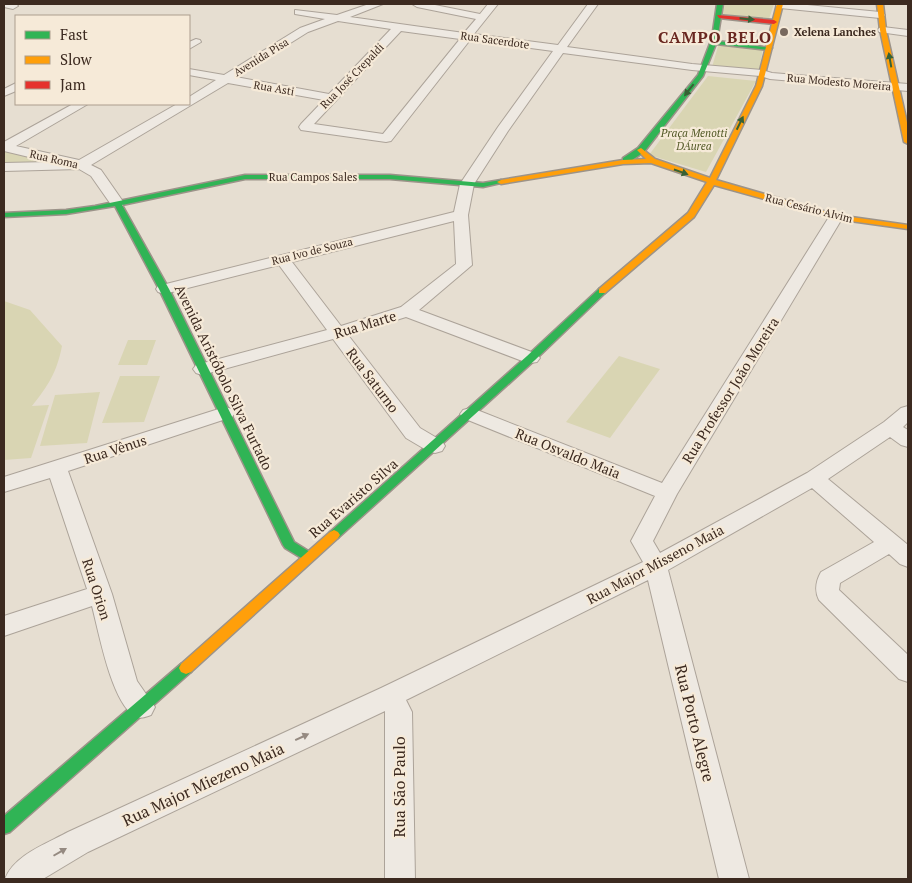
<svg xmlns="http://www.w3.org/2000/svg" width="912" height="883" font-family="'PT Serif',serif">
<rect width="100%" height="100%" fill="#e6ded1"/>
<path fill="#d9d5b3" d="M725,4H774L769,19L723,14Z
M719,43L763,48L759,71L712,67Z
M708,76L756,81L706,172L649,155Z
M4,151L52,164L4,165Z
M4,301L30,310L62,346C57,372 48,386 32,406L49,405L31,458L4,460Z
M128,340H156L147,365H118Z
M619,356L660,369L610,438L566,422Z
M120,376H160L144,422L102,423Z
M100,392L87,443L40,446L55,395Z"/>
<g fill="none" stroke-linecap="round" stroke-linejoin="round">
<defs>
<path id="street" d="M4,4H16L18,6L13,9L4,7Z
M369,4H383L350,17L464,33L476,19L417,7L412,4H430L480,14L488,4H498L474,34L558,45L588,4H598L567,47L692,64L762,70L772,73L908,84V91L770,79L760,76L692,70L563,53L508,131L474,184L468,215L472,265L419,310L537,354L540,358L537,362L531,363L525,362L406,317L348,335L420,428L442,441L445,446L442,451L435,453L428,451L406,438L333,339L202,375L196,373L193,369L196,365L327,330L279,265L164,294L158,292L156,289L158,286L454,212L460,184L498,127L553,51L470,40L391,141L386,142L301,130L299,127L301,124L324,100L228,83L91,165L101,170L124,203L122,206H112L91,176L79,169L4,171V163L50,162L4,151V142L73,104H88L16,146L79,160L177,104H189V97L216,80L189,75V69L224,75L300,28L325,19L295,14V10L337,15ZM338,21L391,29L329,94L236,77L308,32ZM401,31L460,39L383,134L314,124ZM454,221L456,264L401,307L341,326L292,262Z
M776,4H797L880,12L885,15L880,18L780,8L777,7Z
M883,27L908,30V36L879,32L878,30L879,28Z
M196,39L200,40L201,42L189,49V42Z
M16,83V91L4,96V89Z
M836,213L841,214L843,217L677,494L653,541L660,553L807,473L884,422L901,408L908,406V422L903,427L908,430V447L901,445L890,437L828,479L908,545V567L900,564L889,554L840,583L839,590L908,655V682L899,679L819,600C814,590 816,581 821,572L874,542L812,488L668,570L749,879H719L648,580L406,700L412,712L415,879H385V711L88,852L43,879H5C14,855 46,844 68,832L381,688L643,562L631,541L655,496L463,418L460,414L463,410L470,408L477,410L662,483L829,217L831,214Z
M225,407L232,409L235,413L232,417L68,471L112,594L137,681L155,707L151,715C145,717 139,720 133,715C111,699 99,633 92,606L4,636V616L87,589L50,478L4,492V477Z"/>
<path id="fast" d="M717,4H723L717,41L772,48L769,50L716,44L703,76L644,152L629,162H623V158L638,148L698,75L712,38Z
M245,175H390L483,183L501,180L505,182L483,187L390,179H245L122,205L169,289L294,542L313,554L314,557L313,560L308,562L285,548L283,545L159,289L115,206L66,214L4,217V213L66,210L95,206Z
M602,288L605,289V293L535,360L338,538H330L328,535L330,532L527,356L599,289Z
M186,662L191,664L193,668L191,672L10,832L4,834V816L181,664Z"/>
<path id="slow" d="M777,4H783L762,86L716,180L837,215L908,225V229L836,219L714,185L694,217L605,293H599V289L688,213L707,182L651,163L623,164L501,184L497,182L501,180L623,160L646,159L637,150L641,148L655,159L710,178L756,86Z
M877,4H883L886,30L908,127V144L904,142L880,30Z
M334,530L338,532L340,535L338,538L191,672L186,674L181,672L179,668L181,664L330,532Z"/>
<path id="jam" d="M717,15L774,20L777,22L774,24L719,18Z"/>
</defs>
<use href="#street" stroke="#aca399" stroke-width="2"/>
<use href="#fast" stroke="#9c9389" stroke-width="3"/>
<use href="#slow" stroke="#9c9389" stroke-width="3"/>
<use href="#jam" stroke="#9c9389" stroke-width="3"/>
<use href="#street" fill="#eee9e2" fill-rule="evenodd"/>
<use href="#fast" fill="#30b455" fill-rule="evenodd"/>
<use href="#slow" fill="#ff9f0a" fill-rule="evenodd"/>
<use href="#jam" fill="#e5322d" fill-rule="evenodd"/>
</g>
<defs><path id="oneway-solid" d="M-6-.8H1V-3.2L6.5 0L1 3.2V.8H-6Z" transform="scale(1.25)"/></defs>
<g fill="#376135">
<use href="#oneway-solid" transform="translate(747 19) rotate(6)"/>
<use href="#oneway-solid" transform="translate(890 60) rotate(-100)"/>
<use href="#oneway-solid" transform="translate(689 90) rotate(128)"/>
<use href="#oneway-solid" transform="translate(740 123) rotate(-64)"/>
<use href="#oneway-solid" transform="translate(681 172) rotate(19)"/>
</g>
<g fill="#958a81">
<use href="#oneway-solid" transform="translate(302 737) rotate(-25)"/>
<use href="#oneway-solid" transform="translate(60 852) rotate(-30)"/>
</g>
<circle fill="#78695e" stroke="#f6ead8" stroke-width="2" cx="784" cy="32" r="5"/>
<g text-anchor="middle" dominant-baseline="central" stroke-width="4.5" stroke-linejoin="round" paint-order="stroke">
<g font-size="11" font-weight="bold" fill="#3c2a20" stroke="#f6ead8" text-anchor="start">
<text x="794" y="32">Xelena Lanches</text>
</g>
<g font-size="11" fill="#3c2a20" stroke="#f6ead8">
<text transform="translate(495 40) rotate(8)">Rua Sacerdote</text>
<text transform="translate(261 57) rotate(-32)">Avenida Pisa</text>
<text transform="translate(352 76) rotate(-46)">Rua José Crepaldi</text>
<text transform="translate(839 82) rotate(5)">Rua Modesto Moreira</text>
<text transform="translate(274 88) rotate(10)">Rua Asti</text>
<text transform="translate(54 159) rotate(13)">Rua Roma</text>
<text x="313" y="177">Rua Campos Sales</text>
<text transform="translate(809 208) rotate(14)">Rua Cesário Alvim</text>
<text transform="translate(312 251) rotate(-14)">Rua Ivo de Souza</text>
</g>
<g font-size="11" font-style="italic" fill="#525926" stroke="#f6ead8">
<text x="694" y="133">Praça Menotti<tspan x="694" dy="13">DÁurea</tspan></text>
</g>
<g font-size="14" fill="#3c2a20" stroke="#f6ead8">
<text transform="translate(365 324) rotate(-17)">Rua Marte</text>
<text transform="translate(224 377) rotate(64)">Avenida Aristóbolo Silva Furtado</text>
<text transform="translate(373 380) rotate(53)">Rua Saturno</text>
<text transform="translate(730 390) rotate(-58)">Rua Professor João Moreira</text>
<text transform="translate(115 449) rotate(-18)">Rua Vênus</text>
<text transform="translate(568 453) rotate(22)">Rua Osvaldo Maia</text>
<text transform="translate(353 498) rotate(-41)">Rua Evaristo Silva</text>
<text transform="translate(655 564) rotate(-28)">Rua Major Misseno Maia</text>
<text transform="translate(97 589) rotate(72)">Rua Orion</text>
</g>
<g font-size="16" font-weight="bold" letter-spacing="1" fill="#69261f" stroke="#f6ead8">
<text x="715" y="37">CAMPO BELO</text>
</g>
<g font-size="16" fill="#3c2a20" stroke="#f6ead8">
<text transform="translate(695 723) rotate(76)">Rua Porto Alegre</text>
<text transform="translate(203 784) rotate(-25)">Rua Major Miezeno Maia</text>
<text transform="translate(399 787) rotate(-90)">Rua São Paulo</text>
</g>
</g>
<rect width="912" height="883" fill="none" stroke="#3c2a20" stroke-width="10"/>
<rect x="15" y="15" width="175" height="90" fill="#f6ead8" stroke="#ac9d8e"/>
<rect x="25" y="31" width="25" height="8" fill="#30b455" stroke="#ac9d8e"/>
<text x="60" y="40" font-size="15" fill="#3c2a20">Fast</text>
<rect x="25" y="56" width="25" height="8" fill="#ff9f0a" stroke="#ac9d8e"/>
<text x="60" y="65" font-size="15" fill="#3c2a20">Slow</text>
<rect x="25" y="81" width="25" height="8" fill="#e5322d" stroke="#ac9d8e"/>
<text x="60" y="90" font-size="15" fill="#3c2a20">Jam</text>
</svg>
